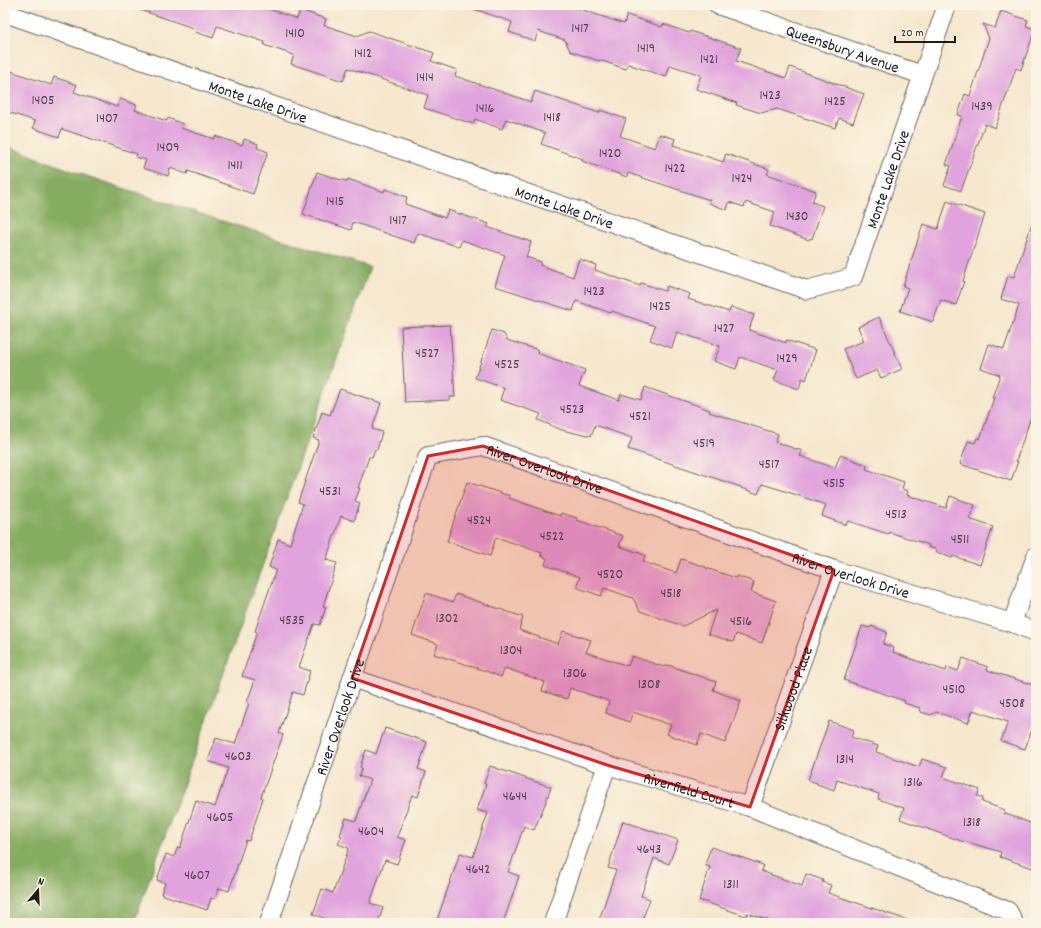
<svg xmlns="http://www.w3.org/2000/svg" width="1041" height="928" font-family="Dekko,sans-serif">
<rect width="100%" height="100%" fill="#fcf5e5"/>
<filter id="ink" filterUnits="userSpaceOnUse"><feTurbulence type="fractalNoise" baseFrequency=".025" numOctaves="2"/><feDisplacementMap in="SourceGraphic" scale="8" xChannelSelector="R" yChannelSelector="G"/><feConvolveMatrix kernelMatrix="1 2 1 2 8 2 1 2 1" color-interpolation-filters="sRGB"/></filter>
<filter id="wash" filterUnits="userSpaceOnUse"><feTurbulence type="fractalNoise" baseFrequency=".012" numOctaves="4" result="noise"/><feDisplacementMap in="SourceGraphic" scale="16" xChannelSelector="R" yChannelSelector="G"/><feGaussianBlur stdDeviation="0.9" result="paint"/><feColorMatrix in="noise" values="0 0 0 0 0 0 0 0 0 0 0 0 0 0 0 0 0 1.4 0 .05"/><feComposite in="paint" operator="in"/></filter>
<g filter="url(#wash)">
<rect width="100%" height="100%" fill="#f6e7cd"/>
<!-- forest -->
<polygon fill="#86ac62" stroke="#51643f" points="5,145 72,171 219,220 370,267 134,922 125,919 123,923 5,923"/>
<g id="blocks">
<!-- building -->
<g fill="#e0a3dd">
<polygon points="136,5 258,5 297,19 300,10 326,19 324,25 357,36 369,31 434,53 431,61 457,70 455,76 531,102 535,91 599,113 600,110 626,119 620,136 655,148 660,134 675,139 673,145 723,162 726,154 769,169 767,174 816,191 812,202 823,206 812,239 810,238 809,240 770,226 775,212 746,202 744,207 729,202 727,210 709,203 710,200 628,173 627,177 582,161 583,159 541,144 545,133 506,119 502,129 475,119 473,124 424,108 428,95 348,68 343,81 316,72 291,64 294,55 264,45 265,42 217,26 213,38 195,32 196,29 135,8"/>
<polygon points="472,5 578,5 577,8 624,24 627,15 662,27 663,24 689,33 690,31 741,48 736,61 786,78 790,67 864,94 853,123 839,118 835,128 777,109 761,113 736,105 737,103 696,89 701,75 670,65 666,77 628,64 626,69 599,60 599,61 570,51 565,40 538,31 535,41 509,32 512,22 471,8"/>
<polygon points="1001,11 1028,20 1026,26 1035,29 1021,70 1016,68 995,128 985,124 961,191 944,185 951,166 946,165 962,116 958,115 965,94 970,96 989,38 983,24 995,28"/>
<polygon points="5,69 51,85 54,77 77,85 74,92 117,107 120,99 137,105 135,110 167,121 168,118 183,124 181,128 214,139 215,136 242,145 244,139 258,144 257,148 268,152 253,194 188,171 187,174 170,168 168,176 143,168 146,160 136,157 137,154 62,129 59,137 33,128 35,121 5,111"/>
<polygon points="317,172 341,180 347,181 348,179 384,192 385,189 407,197 405,204 445,218 448,210 489,224 487,227 531,242 526,257 541,262 540,265 573,277 579,259 596,265 595,270 640,286 641,283 665,291 667,286 690,294 688,299 729,312 731,307 754,315 749,330 786,343 786,340 816,350 806,380 802,378 799,389 774,380 778,370 740,357 736,369 714,361 720,346 677,332 672,348 650,340 655,326 612,311 611,313 576,301 573,311 495,286 505,255 462,240 459,247 418,233 414,243 353,222 351,230 303,214"/>
<polygon points="947,201 985,214 963,281 964,281 956,305 941,300 933,322 900,311 908,288 903,286 923,224 938,229"/>
<polygon points="1033,220 1036,220 1036,402 1016,461 1018,461 1011,481 960,464 968,441 975,443 977,438 980,439 994,398 992,398 1000,375 981,368 989,344 1004,349 1019,305 1001,299 1008,276 1014,277"/>
<polygon points="879,317 902,369 881,378 877,370 856,379 843,349 864,341 858,327"/>
<polygon points="450,325 455,397 450,397 450,400 405,402 401,327"/>
<polygon points="492,330 504,334 507,340 538,350 537,353 585,370 579,386 619,400 621,394 641,400 645,387 710,410 709,412 778,434 775,442 802,451 800,456 835,468 840,455 867,465 866,469 904,482 902,489 908,491 907,495 946,508 950,496 975,505 969,519 993,527 980,565 953,556 952,558 936,552 937,550 928,547 929,545 889,532 888,534 848,521 846,525 822,516 826,505 788,492 762,484 758,494 741,488 741,487 628,449 632,438 595,425 591,436 580,433 579,434 562,430 538,420 541,414 500,400 504,388 475,378"/>
<polygon points="340,389 381,403 372,429 382,432 377,450 375,449 372,457 369,457 358,488 360,488 355,501 360,503 354,521 341,516 326,560 337,563 323,606 326,607 320,625 314,624 299,667 310,671 303,695 293,692 279,733 283,735 261,797 263,798 249,841 246,840 229,891 219,888 215,899 211,898 207,910 161,894 165,883 157,880 166,854 174,857 178,847 180,848 196,801 215,807 228,768 208,761 216,738 235,744 249,703 247,702 255,680 242,676 257,632 255,631 276,570 269,567 278,539 290,544 303,504 298,502 319,440 313,438 322,412 330,415"/>
<polygon points="467,482 510,496 509,498 560,516 561,513 577,518 577,520 623,536 619,546 645,555 643,562 676,573 681,559 706,567 706,568 736,578 737,576 754,582 751,592 776,601 762,643 736,634 733,642 708,634 716,610 683,626 640,611 633,598 604,588 601,596 576,587 580,577 545,565 547,558 541,556 542,553 496,537 490,556 447,541"/>
<polygon points="426,593 453,602 456,594 523,617 519,630 558,644 563,631 591,640 586,652 628,666 632,656 664,667 668,665 716,682 713,690 741,701 725,743 701,734 697,745 667,734 671,725 633,712 629,722 606,713 609,701 570,688 567,699 542,691 545,682 505,668 501,677 486,671 434,654 438,644 412,635"/>
<polygon points="862,626 870,628 871,626 887,632 883,644 894,648 893,652 908,658 946,671 947,667 958,671 963,658 988,667 987,670 1036,686 1036,718 1025,749 1001,741 1008,722 973,710 968,723 936,712 931,715 921,712 920,708 904,703 905,701 844,680"/>
<polygon points="829,721 854,730 851,737 878,746 876,752 919,767 922,759 947,767 943,777 980,790 977,796 983,798 982,802 1005,810 1003,813 1036,825 1036,869 1000,857 1001,852 964,841 964,842 900,819 904,808 878,799 879,794 837,780 834,790 817,784 817,783 808,780"/>
<polygon points="385,728 427,742 418,769 426,772 418,797 412,795 397,837 406,840 397,864 385,860 370,903 383,908 378,923 338,923 313,914 322,889 333,893 349,848 338,844 342,836 340,835 346,818 356,821 370,780 359,776 362,768 360,767 366,750 376,754"/>
<polygon points="490,766 551,787 545,804 534,830 524,826 508,872 519,876 503,923 436,923 460,853 473,857 488,813 477,810 486,784 484,784"/>
<polygon points="623,821 678,840 669,864 654,858 641,896 650,899 641,923 598,923 616,870 608,868"/>
<polygon points="711,847 763,865 761,871 802,886 806,874 823,880 822,882 831,885 828,893 907,920 907,923 776,923 747,913 746,916 699,900 710,867 705,865"/>
</g>
</g>
</g>
<g filter="url(#ink)">
<use href="#blocks" fill-opacity="0" stroke="#68635a" stroke-width="1"/>
<g fill="none" stroke-linecap="round" stroke-linejoin="round">
<defs>
<g id="minor">
<path id="s1" d="M718,5L922,75"/>
<path id="s2" d="M5,13L807,290L853,277L947,5"/>
<polyline points="1012,623 1036,556"/>
<path id="s3" d="M352,678L607,765L750,807L1008,911L1014,923"/>
<path id="s4" d="M750,807L834,570"/>
<path id="s5" d="M269,923L428,456L483,446L834,570L1012,623L1036,632"/>
<polyline points="553,923 607,765"/>
</g>
</defs>
<!-- minor casing -->
<use href="#minor" stroke="#68635a" stroke-width="20"/>
<!-- minor -->
<use href="#minor" stroke="#fff" stroke-width="18"/>
</g>
</g>
<!-- marked area -->
<path fill="#d62828" fill-opacity="0.2" stroke="#d62828" stroke-width="3" stroke-linejoin="round" d="M483,446L834,570L750,807L607,765L352,678L428,456Z"/>
<g text-anchor="middle" stroke-width="4" stroke-linejoin="round" paint-order="stroke">
<!-- number labels -->
<g font-size="14" fill="#4d3e4c">
<text x="580" y="32">1417</text>
<text x="295" y="37">1410</text>
<text x="646" y="52">1419</text>
<text x="363" y="57">1412</text>
<text x="709" y="63">1421</text>
<text x="425" y="81">1414</text>
<text x="770" y="99">1423</text>
<text x="43" y="104">1405</text>
<text x="835" y="105">1425</text>
<text x="982" y="110">1439</text>
<text x="485" y="112">1416</text>
<text x="552" y="121">1418</text>
<text x="107" y="122">1407</text>
<text x="168" y="151">1409</text>
<text x="610" y="157">1420</text>
<text x="235" y="169">1411</text>
<text x="675" y="172">1422</text>
<text x="742" y="182">1424</text>
<text x="335" y="205">1415</text>
<text x="797" y="220">1430</text>
<text x="398" y="224">1417</text>
<text x="594" y="295">1423</text>
<text x="660" y="310">1425</text>
<text x="724" y="332">1427</text>
<text x="427" y="357">4527</text>
<text x="787" y="362">1429</text>
<text x="507" y="368">4525</text>
<text x="572" y="413">4523</text>
<text x="640" y="420">4521</text>
<text x="704" y="447">4519</text>
<text x="769" y="468">4517</text>
<text x="834" y="487">4515</text>
<text x="330" y="495">4531</text>
<text x="896" y="518">4513</text>
<text x="479" y="524">4524</text>
<text x="552" y="540">4522</text>
<text x="960" y="543">4511</text>
<text x="610" y="578">4520</text>
<text x="671" y="597">4518</text>
<text x="447" y="622">1302</text>
<text x="292" y="624">4535</text>
<text x="741" y="625">4516</text>
<text x="511" y="654">1304</text>
<text x="575" y="677">1306</text>
<text x="649" y="688">1308</text>
<text x="954" y="693">4510</text>
<text x="1012" y="707">4508</text>
<text x="238" y="760">4603</text>
<text x="845" y="763">1314</text>
<text x="913" y="786">1316</text>
<text x="515" y="800">4644</text>
<text x="220" y="821">4605</text>
<text x="972" y="826">1318</text>
<text x="371" y="835">4604</text>
<text x="649" y="853">4643</text>
<text x="478" y="873">4642</text>
<text x="197" y="879">4607</text>
<text x="731" y="888">1311</text>
</g>
<!-- street labels -->
<g font-size="16" fill="#1c1c1c" stroke="#fcf5e5">
<text dy="6" stroke="none"><textPath href="#s1" startOffset="132">Queensbury Avenue</textPath></text>
<text dy="6" stroke="none"><textPath href="#s2" startOffset="268">Monte Lake Drive</textPath></text>
<text dy="6" stroke="none"><textPath href="#s2" startOffset="1000">Monte Lake Drive</textPath></text>
<text dy="6" stroke="none"><textPath href="#s2" startOffset="592">Monte Lake Drive</textPath></text>
<text dy="6" stroke="none"><textPath href="#s5" startOffset="615">River Overlook Drive</textPath></text>
<text dy="6" stroke="none"><textPath href="#s5" startOffset="939">River Overlook Drive</textPath></text>
<text dy="6" stroke="none"><textPath href="#s4" startOffset="126">Silkwood Place</textPath></text>
<text dy="6" stroke="none"><textPath href="#s5" startOffset="218">River Overlook Drive</textPath></text>
<text dy="6" stroke="none"><textPath href="#s3" startOffset="355">Riverfield Court</textPath></text>
</g>
</g>
<!-- margin -->
<rect width="1041" height="928" fill="none" stroke="#fcf5e5" stroke-width="20"/>
<!-- north arrow -->
<g transform="translate(38 890) rotate(19)" stroke="#fcf5e5" stroke-width="3" paint-order="stroke">
<path d="M0-3L7 15L0 10L-7 15Z" fill="#1c1c1c"/>
<text y="-6" font-size="11" font-weight="bold" text-anchor="middle" fill="#1c1c1c">N</text>
</g>
<!-- scale -->
<path d="M895 36v6h60v-6" fill="none" stroke="#1c1c1c" stroke-width="2"/>
<text x="901" y="36" font-size="12" fill="#1c1c1c" stroke="#fcf5e5" stroke-width="3" paint-order="stroke">20 m</text>
</svg>
